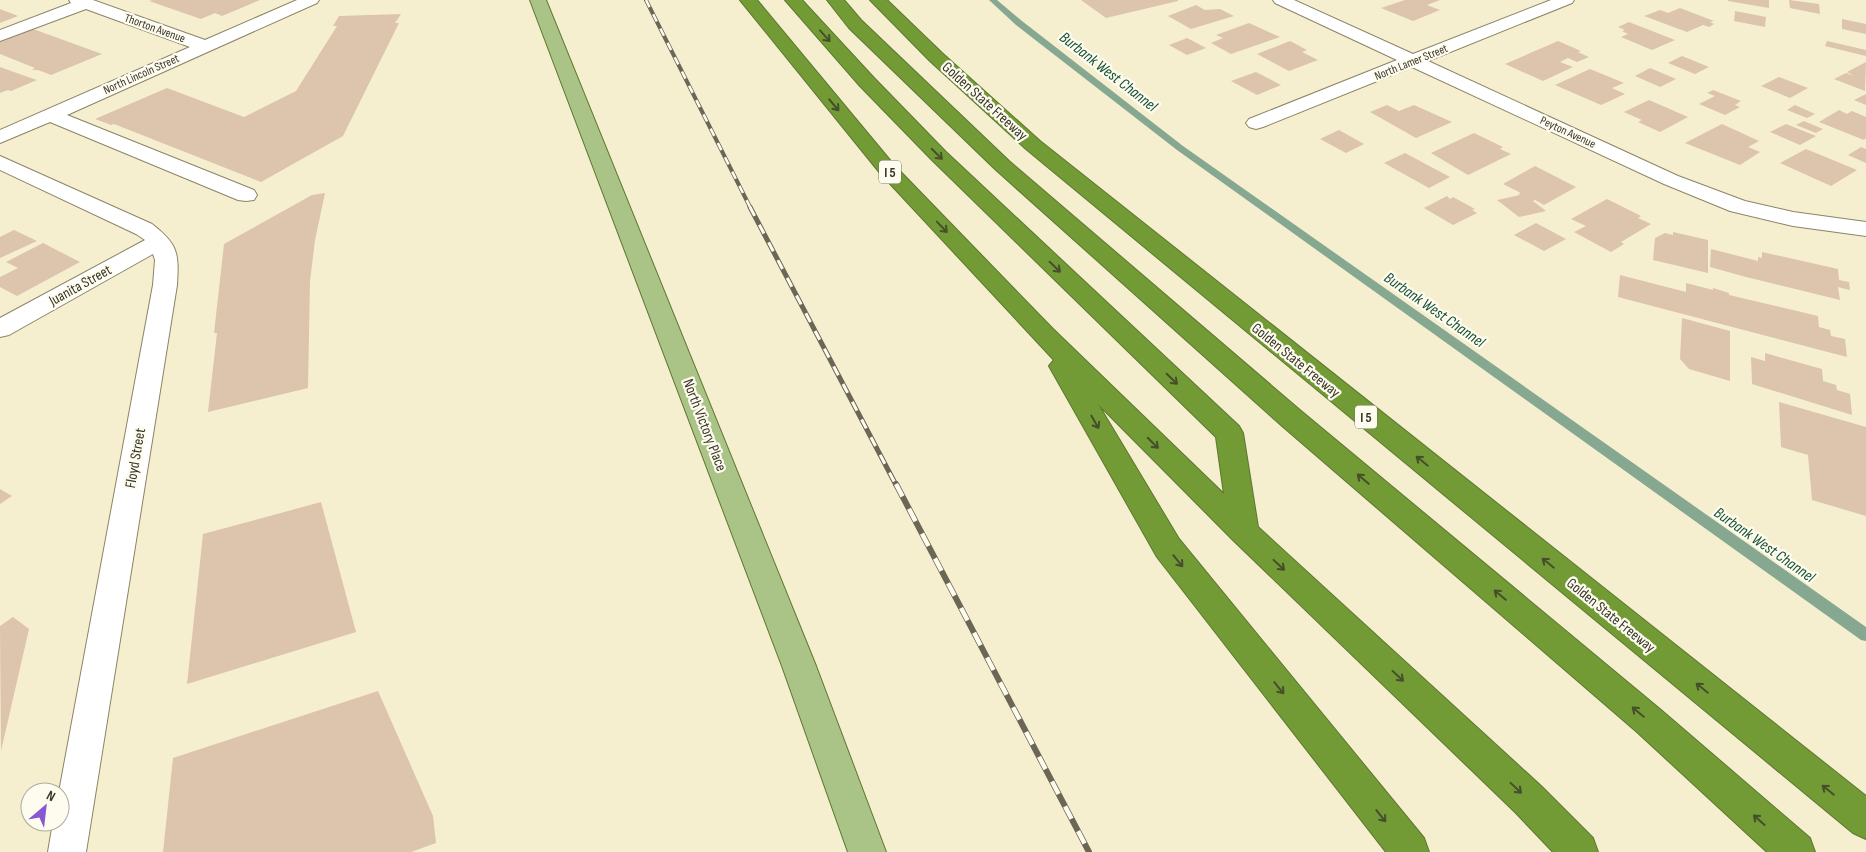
<svg xmlns="http://www.w3.org/2000/svg" width="1866" height="852" font-family="'Sofia Sans Condensed',sans-serif">
<rect width="100%" height="100%" fill="#f6efcf"/>
<g fill="none" stroke-linecap="round" stroke-linejoin="round">
<!-- stream -->
<polygon fill="#86a891" fill-rule="evenodd" points="989,0 997,0 1022,21 1183,146 1866,627 1866,641 1861,640 1177,150 1016,25"/>
</g>
<!-- building -->
<g fill="#dcc4ad">
<polygon points="153,0 260,0 222,16 215,13 201,19 149,1"/>
<polygon points="1081,0 1178,0 1178,1 1106,18"/>
<polygon points="1405,0 1440,0 1427,5 1440,10 1413,21 1381,8"/>
<polygon points="1728,0 1769,0 1769,8 1728,1"/>
<polygon points="1789,0 1819,4 1820,14 1790,8"/>
<polygon points="1196,5 1205,10 1220,9 1234,16 1191,29 1168,16"/>
<polygon points="1680,8 1714,21 1710,22 1714,24 1709,27 1703,25 1687,32 1644,16 1660,10 1668,13"/>
<polygon points="0,9 18,16 0,23"/>
<polygon points="1735,11 1766,17 1765,27 1734,21"/>
<polygon points="401,14 395,23 399,23 343,136 261,182 114,124 111,125 95,119 167,88 244,117 296,91 337,26 333,26 339,16"/>
<polygon points="1842,19 1866,24 1866,34 1842,29"/>
<polygon points="1629,22 1675,40 1652,50 1621,37 1628,34 1622,31 1625,30 1618,27"/>
<polygon points="1249,23 1280,37 1231,54 1211,43 1223,38 1216,35"/>
<polygon points="33,29 102,54 51,75 38,70 32,70 35,68 0,54 0,42"/>
<polygon points="1187,38 1206,48 1187,55 1169,45"/>
<polygon points="1290,41 1307,50 1302,52 1318,60 1289,71 1257,54"/>
<polygon points="1558,41 1581,51 1578,52 1589,57 1577,62 1568,58 1560,62 1573,67 1543,81 1505,64"/>
<polygon points="1827,41 1866,50 1866,56 1825,46"/>
<polygon points="1682,56 1709,67 1695,74 1668,63"/>
<polygon points="1866,62 1865,91 1834,79 1846,73 1854,76 1847,72"/>
<polygon points="0,67 28,77 37,80 11,91 8,90 0,93"/>
<polygon points="1650,68 1676,79 1660,87 1635,76"/>
<polygon points="1590,69 1624,83 1612,88 1625,94 1601,105 1555,85"/>
<polygon points="1256,72 1281,85 1257,95 1231,81"/>
<polygon points="1779,77 1808,88 1790,98 1761,86"/>
<polygon points="1713,90 1741,101 1735,105 1740,107 1725,115 1699,104 1715,96 1707,93"/>
<polygon points="1866,94 1866,105 1854,100"/>
<polygon points="1649,100 1688,117 1660,132 1638,122 1642,120 1624,112"/>
<polygon points="1387,105 1399,111 1414,105 1452,122 1416,138 1370,112"/>
<polygon points="1795,105 1815,114 1807,118 1787,110"/>
<polygon points="1839,110 1847,114 1852,111 1866,117 1866,138 1864,140 1819,122"/>
<polygon points="1804,121 1823,129 1816,133 1796,125"/>
<polygon points="1722,124 1759,141 1748,147 1760,152 1740,165 1685,143"/>
<polygon points="1786,124 1816,136 1800,145 1770,132"/>
<polygon points="1339,130 1364,144 1346,153 1320,139"/>
<polygon points="1474,133 1503,147 1500,149 1511,154 1468,175 1431,153"/>
<polygon points="1861,147 1866,149 1866,163 1848,155"/>
<polygon points="1806,149 1857,170 1831,186 1780,163"/>
<polygon points="1405,153 1450,177 1429,188 1384,163"/>
<polygon points="1535,166 1576,187 1544,205 1535,200 1533,201 1546,211 1519,217 1497,200 1520,195 1518,194 1521,193 1503,184"/>
<polygon points="325,193 315,240 310,281 308,388 208,412 217,333 214,333 224,244 312,195"/>
<polygon points="1447,196 1450,199 1453,197 1475,209 1472,210 1477,213 1453,225 1424,208"/>
<polygon points="1607,199 1641,216 1638,218 1651,224 1621,242 1624,244 1611,252 1574,232 1586,226 1571,219"/>
<polygon points="1536,223 1566,239 1544,251 1514,235"/>
<polygon points="14,230 37,241 0,258 0,237"/>
<polygon points="1673,232 1708,240 1708,273 1653,260 1655,238 1665,233 1673,235"/>
<polygon points="43,243 80,262 17,296 0,287 0,277 18,268 6,262"/>
<polygon points="1711,249 1758,261 1758,257 1762,258 1762,252 1838,269 1839,280 1849,282 1850,290 1838,287 1840,300 1746,277 1710,267"/>
<polygon points="1620,275 1686,292 1686,283 1713,290 1713,288 1729,293 1729,295 1818,316 1819,327 1830,330 1831,336 1845,339 1847,357 1618,297"/>
<polygon points="1682,318 1730,331 1730,381 1689,369 1680,359"/>
<polygon points="1765,353 1822,369 1823,381 1836,385 1837,390 1850,394 1852,415 1752,384 1751,357 1765,361"/>
<polygon points="1779,402 1866,427 1866,516 1812,500 1808,455 1781,447"/>
<polygon points="0,489 12,496 0,504"/>
<polygon points="321,502 356,632 187,684 203,534"/>
<polygon points="13,617 29,629 1,751 0,626"/>
<polygon points="378,691 433,816 436,843 411,852 163,852 173,758"/>
</g>
<g fill="none" stroke-linecap="round" stroke-linejoin="round">
<defs>
<g id="minor">
<polygon points="69,0 93,0 205,40 297,0 319,0 317,3 67,115 254,190 257,195 254,200 246,201 238,200 50,122 0,143 0,130 190,47 86,9 0,41 0,30 71,3"/>
<polygon points="1273,0 1294,0 1413,54 1551,0 1574,0 1572,3 1428,61 1678,176 1745,201 1793,212 1866,222 1866,236 1793,226 1730,211 1664,184 1412,67 1263,127 1256,129 1249,127 1246,123 1249,119 1397,60 1275,3"/>
<path d="M0,156L152,224C178,244 179,253 177,285L86,852H48L53,822H60L59,792L153,285L155,260L153,254L9,335L0,337V318L145,240L136,234L0,170Z"/>
</g>
<polygon id="major" points="530,0 546,0 816,666 886,852 848,852 782,666"/>
<g id="highway">
<polygon points="740,0 757,0 894,165 1053,329 1224,494 1216,437 932,160 860,86 785,0 802,0 874,78 946,152 1239,426 1243,433 1258,527 1541,786 1593,838 1598,852 1553,852 1515,812 1233,540 1098,404 1179,539 1424,838 1429,852 1386,852 1157,557 1049,366 1054,360 880,173"/>
<polygon points="827,0 844,0 861,20 1009,161 1301,411 1661,710 1810,838 1815,852 1767,852 1637,732 1281,425 995,169 849,28"/>
<polygon points="870,0 887,0 942,53 1040,141 1866,796 1866,839 1853,833 1026,149 930,61"/>
</g>
</defs>
<!-- minor casing -->
<use href="#minor" stroke="#8a8467" stroke-width="2"/>
<!-- major casing -->
<use href="#major" stroke="#5e7731" stroke-width="2"/>
<!-- highway casing -->
<use href="#highway" stroke="#5e7731" stroke-width="2"/>
<!-- minor -->
<use href="#minor" fill="#fff" fill-rule="evenodd"/>
<!-- major -->
<use href="#major" fill="#aac386" fill-rule="evenodd"/>
<!-- highway -->
<use href="#highway" fill="#729b36" fill-rule="evenodd"/>
<defs>
<polyline id="rail-far2" points="646,0 751,209"/>
<polyline id="rail-far1" points="750,207 896,485"/>
<polyline id="rail" points="896,484 1089,852"/>
</defs>
<!-- rail-far2 casing -->
<use href="#rail-far2" stroke="#6b6655" stroke-width="4"/>
<!-- rail-far1 casing -->
<use href="#rail-far1" stroke="#6b6655" stroke-width="5"/>
<!-- rail casing -->
<use href="#rail" stroke="#6b6655" stroke-width="6"/>
<!-- rail-far2 -->
<use href="#rail-far2" stroke="#fefcef" stroke-width="2.5" stroke-dasharray="8" stroke-linecap="butt"/>
<!-- rail-far1 -->
<use href="#rail-far1" stroke="#fefcef" stroke-width="3" stroke-dasharray="10" stroke-linecap="butt"/>
<!-- rail -->
<use href="#rail" stroke="#fefcef" stroke-width="4.5" stroke-dasharray="14" stroke-linecap="butt"/>
</g>
<!-- one-way arrows -->
<defs><path id="oneway-shaft" d="M-6 0H5M1.5-3L5.5 0L1.5 3" fill="none" stroke-width="1.6" stroke-linecap="round" stroke-linejoin="round" transform="scale(1.25)"/></defs>
<g stroke="#464e2c">
<use href="#oneway-shaft" transform="translate(825 36) rotate(48)"/>
<use href="#oneway-shaft" transform="translate(834 105) rotate(50)"/>
<use href="#oneway-shaft" transform="translate(937 154) rotate(45)"/>
<use href="#oneway-shaft" transform="translate(942 227) rotate(46)"/>
<use href="#oneway-shaft" transform="translate(1055 267) rotate(44)"/>
<use href="#oneway-shaft" transform="translate(1172 379) rotate(44)"/>
<use href="#oneway-shaft" transform="translate(1095 422) rotate(60)"/>
<use href="#oneway-shaft" transform="translate(1153 443) rotate(45)"/>
<use href="#oneway-shaft" transform="translate(1422 461) rotate(-141)"/>
<use href="#oneway-shaft" transform="translate(1363 479) rotate(-140)"/>
<use href="#oneway-shaft" transform="translate(1178 561) rotate(51)"/>
<use href="#oneway-shaft" transform="translate(1548 563) rotate(-141)"/>
<use href="#oneway-shaft" transform="translate(1279 565) rotate(43)"/>
<use href="#oneway-shaft" transform="translate(1500 595) rotate(-140)"/>
<use href="#oneway-shaft" transform="translate(1398 676) rotate(43)"/>
<use href="#oneway-shaft" transform="translate(1279 688) rotate(51)"/>
<use href="#oneway-shaft" transform="translate(1702 688) rotate(-141)"/>
<use href="#oneway-shaft" transform="translate(1638 712) rotate(-140)"/>
<use href="#oneway-shaft" transform="translate(1516 788) rotate(43)"/>
<use href="#oneway-shaft" transform="translate(1828 790) rotate(-141)"/>
<use href="#oneway-shaft" transform="translate(1381 816) rotate(51)"/>
<use href="#oneway-shaft" transform="translate(1759 820) rotate(-138)"/>
</g>
<g text-anchor="middle" stroke-width="4.5" stroke-linejoin="round" paint-order="stroke">
<!-- far-street labels -->
<g font-size="12" fill="#383529" stroke="#fefcef">
<text transform="translate(155 28) rotate(20)" y="4">Thorton Avenue</text>
<text transform="translate(1411 62) rotate(-22)" y="4">North Lamer Street</text>
<text transform="translate(141 74) rotate(-24)" y="4">North Lincoln Street</text>
<text transform="translate(1568 132) rotate(25)" y="4">Peyton Avenue</text>
</g>
<!-- shield labels -->
<g fill="#fefcef" stroke="#737164" stroke-width="1">
<rect x="879" y="160.5" width="22" height="23" rx="4"/>
<rect x="1355" y="405.5" width="22" height="23" rx="4"/>
</g>
<g font-size="14" font-weight="bold" fill="#383529">
<text x="890" y="177">I 5</text>
<text x="1366" y="422">I 5</text>
</g>
<!-- street labels -->
<g font-size="15" fill="#383529" stroke="#fefcef">
<text transform="translate(985 101) rotate(42)" y="5">Golden State Freeway</text>
<text transform="translate(80 285) rotate(-29)" y="5">Juanita Street</text>
<text transform="translate(1296 360) rotate(39)" y="5">Golden State Freeway</text>
<text transform="translate(705 425) rotate(69)" y="5">North Victory Place</text>
<text transform="translate(135 458) rotate(-80)" y="5">Floyd Street</text>
<text transform="translate(1611 615) rotate(39)" y="5">Golden State Freeway</text>
</g>
<!-- water labels -->
<g font-size="16" font-style="italic" fill="#165036" stroke="#fefcef">
<text transform="translate(1109 71) rotate(38)" y="6">Burbank West Channel</text>
<text transform="translate(1435 309) rotate(35)" y="6">Burbank West Channel</text>
<text transform="translate(1765 544) rotate(35)" y="6">Burbank West Channel</text>
</g>
</g>
<!-- north arrow -->
<g transform="translate(45 807) rotate(28)"><circle r="24" fill="#fefcef" stroke="#afaca0"/>
<path d="M0-4L9 19L0 12L-9 19Z" fill="#8758d1"/>
<text y="-8" font-size="14" font-weight="bold" text-anchor="middle" fill="#383529">N</text>
</g>
</svg>
